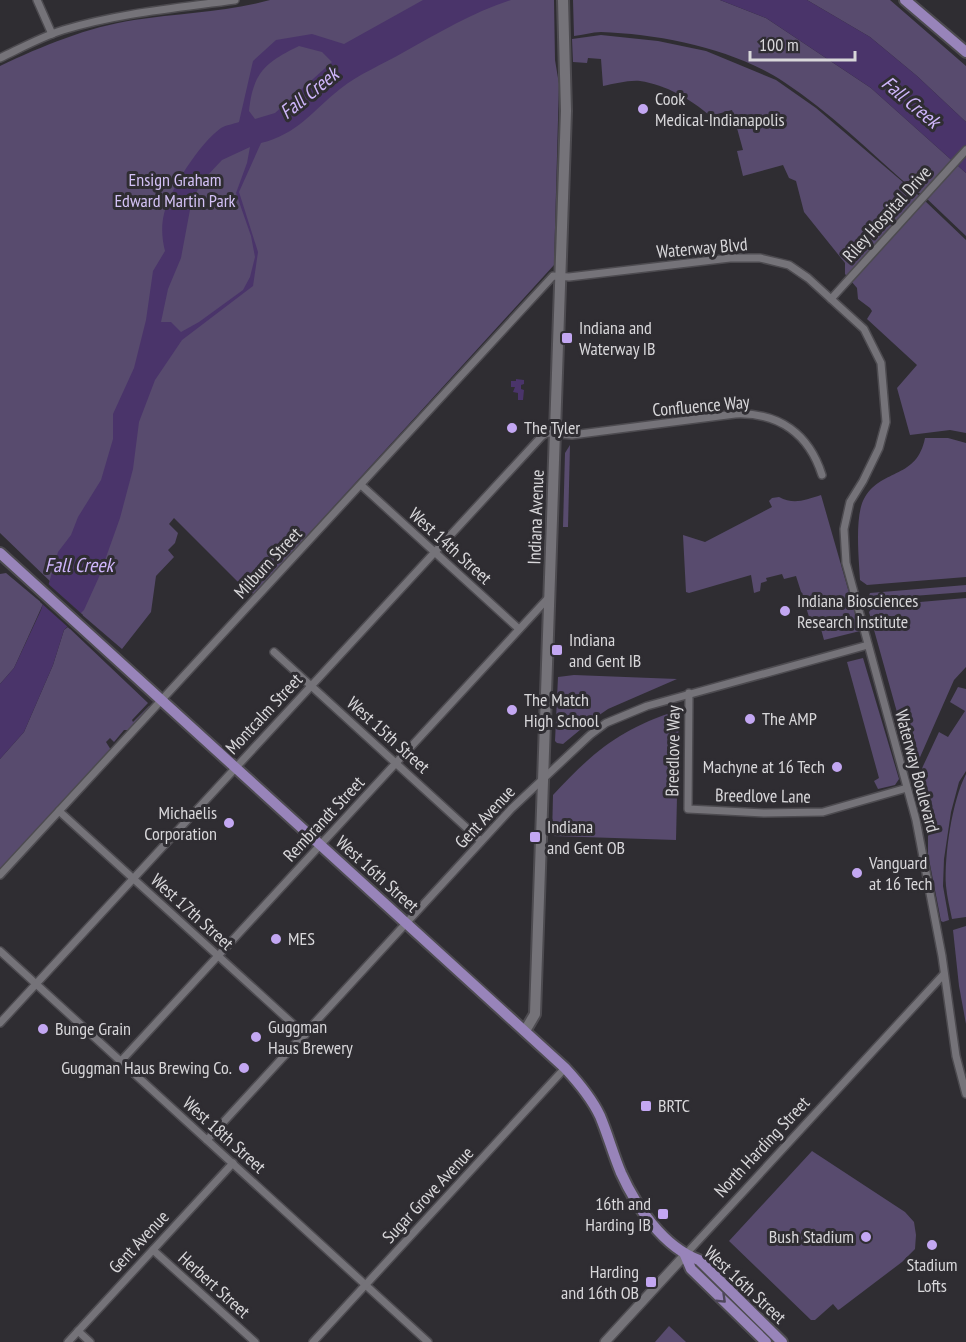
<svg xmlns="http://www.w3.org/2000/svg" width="966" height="1342" font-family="'PT Sans Narrow',sans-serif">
<rect width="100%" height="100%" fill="#2f2d32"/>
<!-- green -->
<g fill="#584b6e">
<path d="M270,0H554L555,60L559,84L554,265L254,594L247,591L174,518L169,524L178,533L175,543L168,550L174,557L156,576L151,612L122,649L80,613L81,611L0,533V66C42,46 88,27 134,20C179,13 226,12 270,0Z"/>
<path d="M573,0H720L766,18L871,88L966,173V236L924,196L911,188C870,152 830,112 784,82C734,49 661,34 601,32C592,32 583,35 574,36Z"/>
<polygon points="807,0 890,0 966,66 966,122 917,76 870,37"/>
<path d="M601,35L658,41L706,51L776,80L816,108L924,200L966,240V433L950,430L910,435L897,388L917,365L867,319L872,311L870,308L858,299L857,288L845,274V263L804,212L796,181L789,178L783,165L743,176L737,151L743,150L732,110L710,116C691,99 666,85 640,81C628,80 614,84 603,86L601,59L588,58L587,63L573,62L572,39Z"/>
<path d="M925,438H948L966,443V577L867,585L860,580C859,560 854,514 865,497C883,468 917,479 925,438Z"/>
<polygon points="570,445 568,527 563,527 565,453"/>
<path d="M821,495L860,631L824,640L818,618L810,620L796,576L784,579L782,574L766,578L767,581L761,583L760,591L754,593L751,575L689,593L686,592L683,535L705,542L772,507L769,501L772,498L779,497C794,505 805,500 821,495Z"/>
<polygon points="6,573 43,604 14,668 0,684 0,574"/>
<polygon points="966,585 966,592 873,599 868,598 870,593"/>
<polygon points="966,598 966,667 954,680 950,689 917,764 912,766 869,612 874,606"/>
<polygon points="68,627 148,703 132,720 133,722 149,706 150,707 131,730 124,730 114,742 110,738 106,742 111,750 0,872 0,759 24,732 53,665 64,630"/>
<polygon points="863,658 899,779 895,785 878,789 874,781 879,778 847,662"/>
<polygon points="574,675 677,679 608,709 592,720 563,744 557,743 555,741 558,677"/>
<polygon points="958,687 966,689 966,771 959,782 951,812 944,859 943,886 949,920 943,922 941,921 928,854 928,831 916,789 916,781 939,732 948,737 965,711 950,702"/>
<path d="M679,710L676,840L552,836L553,795C595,750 620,729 679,710Z"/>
<path d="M966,774V917L952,919C950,909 947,897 946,886C944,856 952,801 966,774Z"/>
<polygon points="966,926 966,1024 959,986 953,930"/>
<polygon points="812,1151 905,1212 914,1222 916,1235 915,1249 902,1262 840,1309 838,1310 833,1304 815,1320 811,1320 729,1241"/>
<polygon points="669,1326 686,1342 655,1342"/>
</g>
<!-- water -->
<g fill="#4a346a" fill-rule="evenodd">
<path d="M423,0H511C473,12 439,33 404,52C383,64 359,74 340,89C312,111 298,134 261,143L239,192L258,252L253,286L182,340L155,380L139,422L133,469L120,518L99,577L84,610L64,630L53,665L24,732L0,759V684L14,668L41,610L58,552L71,535L78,517L101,480L113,439V414L134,368L146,320L153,271L165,251C162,239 161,226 164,214C170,189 200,143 221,128C226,125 234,124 239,122L253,61L276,40L312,34L344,44ZM299,46L322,52L332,62L275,113L255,119L249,111C253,72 266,62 299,46ZM250,147L247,163L236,193L251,236L255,257L250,277L243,290L199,322L181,332L171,322H161L168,289L181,258L192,199L206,177L222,160Z"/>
<polygon points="720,0 807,0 870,37 917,76 966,122 966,173 871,88 766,18"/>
<polygon points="516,379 524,380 524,384 521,385 521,389 524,390 523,400 518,400 518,393 513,392 515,387 511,387 511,381 516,381"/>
</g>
<!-- pier -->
<polygon fill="#2f2d32" points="46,582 83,615 70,629 40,602"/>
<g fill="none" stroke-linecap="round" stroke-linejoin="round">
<defs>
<g id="minor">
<polyline points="37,0 52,34"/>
<path d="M0,58C21,48 41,37 63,30C119,13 177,8 235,0"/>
<polyline points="831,299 966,150"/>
<polyline points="361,485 519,629"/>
<polyline points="274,652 481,841"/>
<polyline points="689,693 688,809 764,813 823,812 907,788"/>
<polyline points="59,811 305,1035"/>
<polyline points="0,875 553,276 569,277 730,258 760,258 789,265 808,278 864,329 881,363 886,422 879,448 863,481 850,502 844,529 846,563 916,820 942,956 956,1056 966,1094"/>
<polyline points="0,951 428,1342"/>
<path d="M0,1023L542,436L547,433L572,435L735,414C779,412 809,434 822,475"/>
<polyline points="121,1061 550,596"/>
<polyline points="207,1140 511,809 590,735 606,723 647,706 868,645"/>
<polyline points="153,1250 255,1342"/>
<polyline points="685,1255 944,974"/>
<polyline points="78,1331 90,1342"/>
<polyline points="68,1342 233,1163"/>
<polyline points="313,1342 565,1068"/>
</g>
<polyline id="tertiary" points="605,1342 685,1255"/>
<polyline id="secondary" points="525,1031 535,1014 566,111 563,0"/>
<g id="primary">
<polyline points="905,0 966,52"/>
<path d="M0,553L565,1068C578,1082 592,1099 600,1116C608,1135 613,1154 621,1173C636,1206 663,1247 699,1260L782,1342"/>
<polyline points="685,1255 691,1269 766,1342"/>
</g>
</defs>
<!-- minor casing -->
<use href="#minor" stroke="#4d4b50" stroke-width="10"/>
<!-- tertiary casing -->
<use href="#tertiary" stroke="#4d4b50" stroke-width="12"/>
<!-- secondary casing -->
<use href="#secondary" stroke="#4d4b50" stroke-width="14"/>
<!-- primary casing -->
<use href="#primary" stroke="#4d4b50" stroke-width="14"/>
<!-- minor -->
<use href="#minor" stroke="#757379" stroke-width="7"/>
<!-- tertiary -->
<use href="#tertiary" stroke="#757379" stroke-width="9"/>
<!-- secondary -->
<use href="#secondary" stroke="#757379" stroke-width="10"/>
<!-- primary -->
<use href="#primary" stroke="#9884ba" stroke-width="10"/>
</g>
<!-- one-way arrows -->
<defs><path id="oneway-chevron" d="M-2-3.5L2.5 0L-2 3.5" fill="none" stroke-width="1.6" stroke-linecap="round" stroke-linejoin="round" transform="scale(1.5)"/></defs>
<use stroke="#4e475b" href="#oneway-chevron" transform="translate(722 1299) rotate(44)"/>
<!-- markers -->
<g fill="#c3a7f2" stroke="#2f2d32" stroke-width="2">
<circle cx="643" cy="109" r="6"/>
<rect x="561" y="332" width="12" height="12" rx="3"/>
<circle cx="512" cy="428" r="6"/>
<circle cx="785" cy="611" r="6"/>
<rect x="551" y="644" width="12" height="12" rx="3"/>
<circle cx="512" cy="710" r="6"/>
<circle cx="750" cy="719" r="6"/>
<circle cx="837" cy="767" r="6"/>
<circle cx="229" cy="823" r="6"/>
<rect x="529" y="831" width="12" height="12" rx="3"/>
<circle cx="857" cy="873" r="6"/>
<circle cx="276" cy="939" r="6"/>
<circle cx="43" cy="1029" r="6"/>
<circle cx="256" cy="1037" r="6"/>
<circle cx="244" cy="1068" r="6"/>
<rect x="640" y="1100" width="12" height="12" rx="3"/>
<rect x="657" y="1208" width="12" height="12" rx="3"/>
<circle cx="866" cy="1237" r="6"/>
<circle cx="932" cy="1245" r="6"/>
<rect x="645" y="1276" width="12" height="12" rx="3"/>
</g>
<g text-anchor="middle" stroke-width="6" stroke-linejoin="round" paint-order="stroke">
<!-- poi labels -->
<g font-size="18" fill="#d8d7da" stroke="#2f2d32" text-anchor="start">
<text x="655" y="105">Cook<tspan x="655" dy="21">Medical-Indianapolis</tspan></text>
<text x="579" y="334">Indiana and<tspan x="579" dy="21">Waterway IB</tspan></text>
<text x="524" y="434">The Tyler</text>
<text x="797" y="607">Indiana Biosciences<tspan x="797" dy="21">Research Institute</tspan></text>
<text x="569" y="646">Indiana<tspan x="569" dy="21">and Gent IB</tspan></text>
<text x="524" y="706">The Match<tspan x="524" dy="21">High School</tspan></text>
<text x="762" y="725">The AMP</text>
<text x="825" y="773" text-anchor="end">Machyne at 16 Tech</text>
<text x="217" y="819" text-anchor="end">Michaelis<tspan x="217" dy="21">Corporation</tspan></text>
<text x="547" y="833">Indiana<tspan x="547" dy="21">and Gent OB</tspan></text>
<text x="869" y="869">Vanguard<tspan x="869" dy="21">at 16 Tech</tspan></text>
<text x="288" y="945">MES</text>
<text x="268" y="1033">Guggman<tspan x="268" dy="21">Haus Brewery</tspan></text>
<text x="55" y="1035">Bunge Grain</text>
<text x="232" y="1074" text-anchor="end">Guggman Haus Brewing Co.</text>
<text x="658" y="1112">BRTC</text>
<text x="651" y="1210" text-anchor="end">16th and<tspan x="651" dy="21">Harding IB</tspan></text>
<text x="854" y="1243" text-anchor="end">Bush Stadium</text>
<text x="932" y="1271" text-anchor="middle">Stadium<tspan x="932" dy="21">Lofts</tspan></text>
<text x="639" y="1278" text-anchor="end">Harding<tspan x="639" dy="21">and 16th OB</tspan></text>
</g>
<!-- park labels -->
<g font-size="18" fill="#d4c2f6" stroke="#2f2d32">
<text x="175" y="186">Ensign Graham<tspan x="175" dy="21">Edward Martin Park</tspan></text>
</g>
<!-- street labels -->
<g font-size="18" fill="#d8d7da" stroke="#2f2d32">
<text transform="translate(887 214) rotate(-48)" y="6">Riley Hospital Drive</text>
<text transform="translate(702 248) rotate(-5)" y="6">Waterway Blvd</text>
<text transform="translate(701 406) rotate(-5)" y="6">Confluence Way</text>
<text transform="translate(536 517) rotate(-88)" y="6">Indiana Avenue</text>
<text transform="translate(450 546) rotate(42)" y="6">West 14th Street</text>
<text transform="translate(268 563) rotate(-47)" y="6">Milburn Street</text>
<text transform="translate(264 714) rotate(-47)" y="6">Montcalm Street</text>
<text transform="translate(388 735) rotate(42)" y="6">West 15th Street</text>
<text transform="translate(673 751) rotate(-89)" y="6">Breedlove Way</text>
<text transform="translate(917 771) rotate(75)" y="6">Waterway Boulevard</text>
<text transform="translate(763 796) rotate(1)" y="6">Breedlove Lane</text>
<text transform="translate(485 817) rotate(-47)" y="6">Gent Avenue</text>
<text transform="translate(324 819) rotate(-47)" y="6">Rembrandt Street</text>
<text transform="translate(377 874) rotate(42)" y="6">West 16th Street</text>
<text transform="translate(192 912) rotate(42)" y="6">West 17th Street</text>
<text transform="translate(224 1135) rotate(42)" y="6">West 18th Street</text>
<text transform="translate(762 1147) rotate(-47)" y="6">North Harding Street</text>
<text transform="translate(428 1195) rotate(-47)" y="6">Sugar Grove Avenue</text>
<text transform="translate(139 1242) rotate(-47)" y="6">Gent Avenue</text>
<text transform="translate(214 1285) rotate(42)" y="6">Herbert Street</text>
<text transform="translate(745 1285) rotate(43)" y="6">West 16th Street</text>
</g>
<!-- water labels -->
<g font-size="20" font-style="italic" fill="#ceb5fa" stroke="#2f2d32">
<text transform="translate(309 93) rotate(-39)" y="7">Fall Creek</text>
<text transform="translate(911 102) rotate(40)" y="7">Fall Creek</text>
<text x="79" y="572">Fall Creek</text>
</g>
</g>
<!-- scale -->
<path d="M750 51v9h105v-9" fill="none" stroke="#d8d7da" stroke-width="3"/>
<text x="759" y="51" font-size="18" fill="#d8d7da" stroke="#2f2d32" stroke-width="4.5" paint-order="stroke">100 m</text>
</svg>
